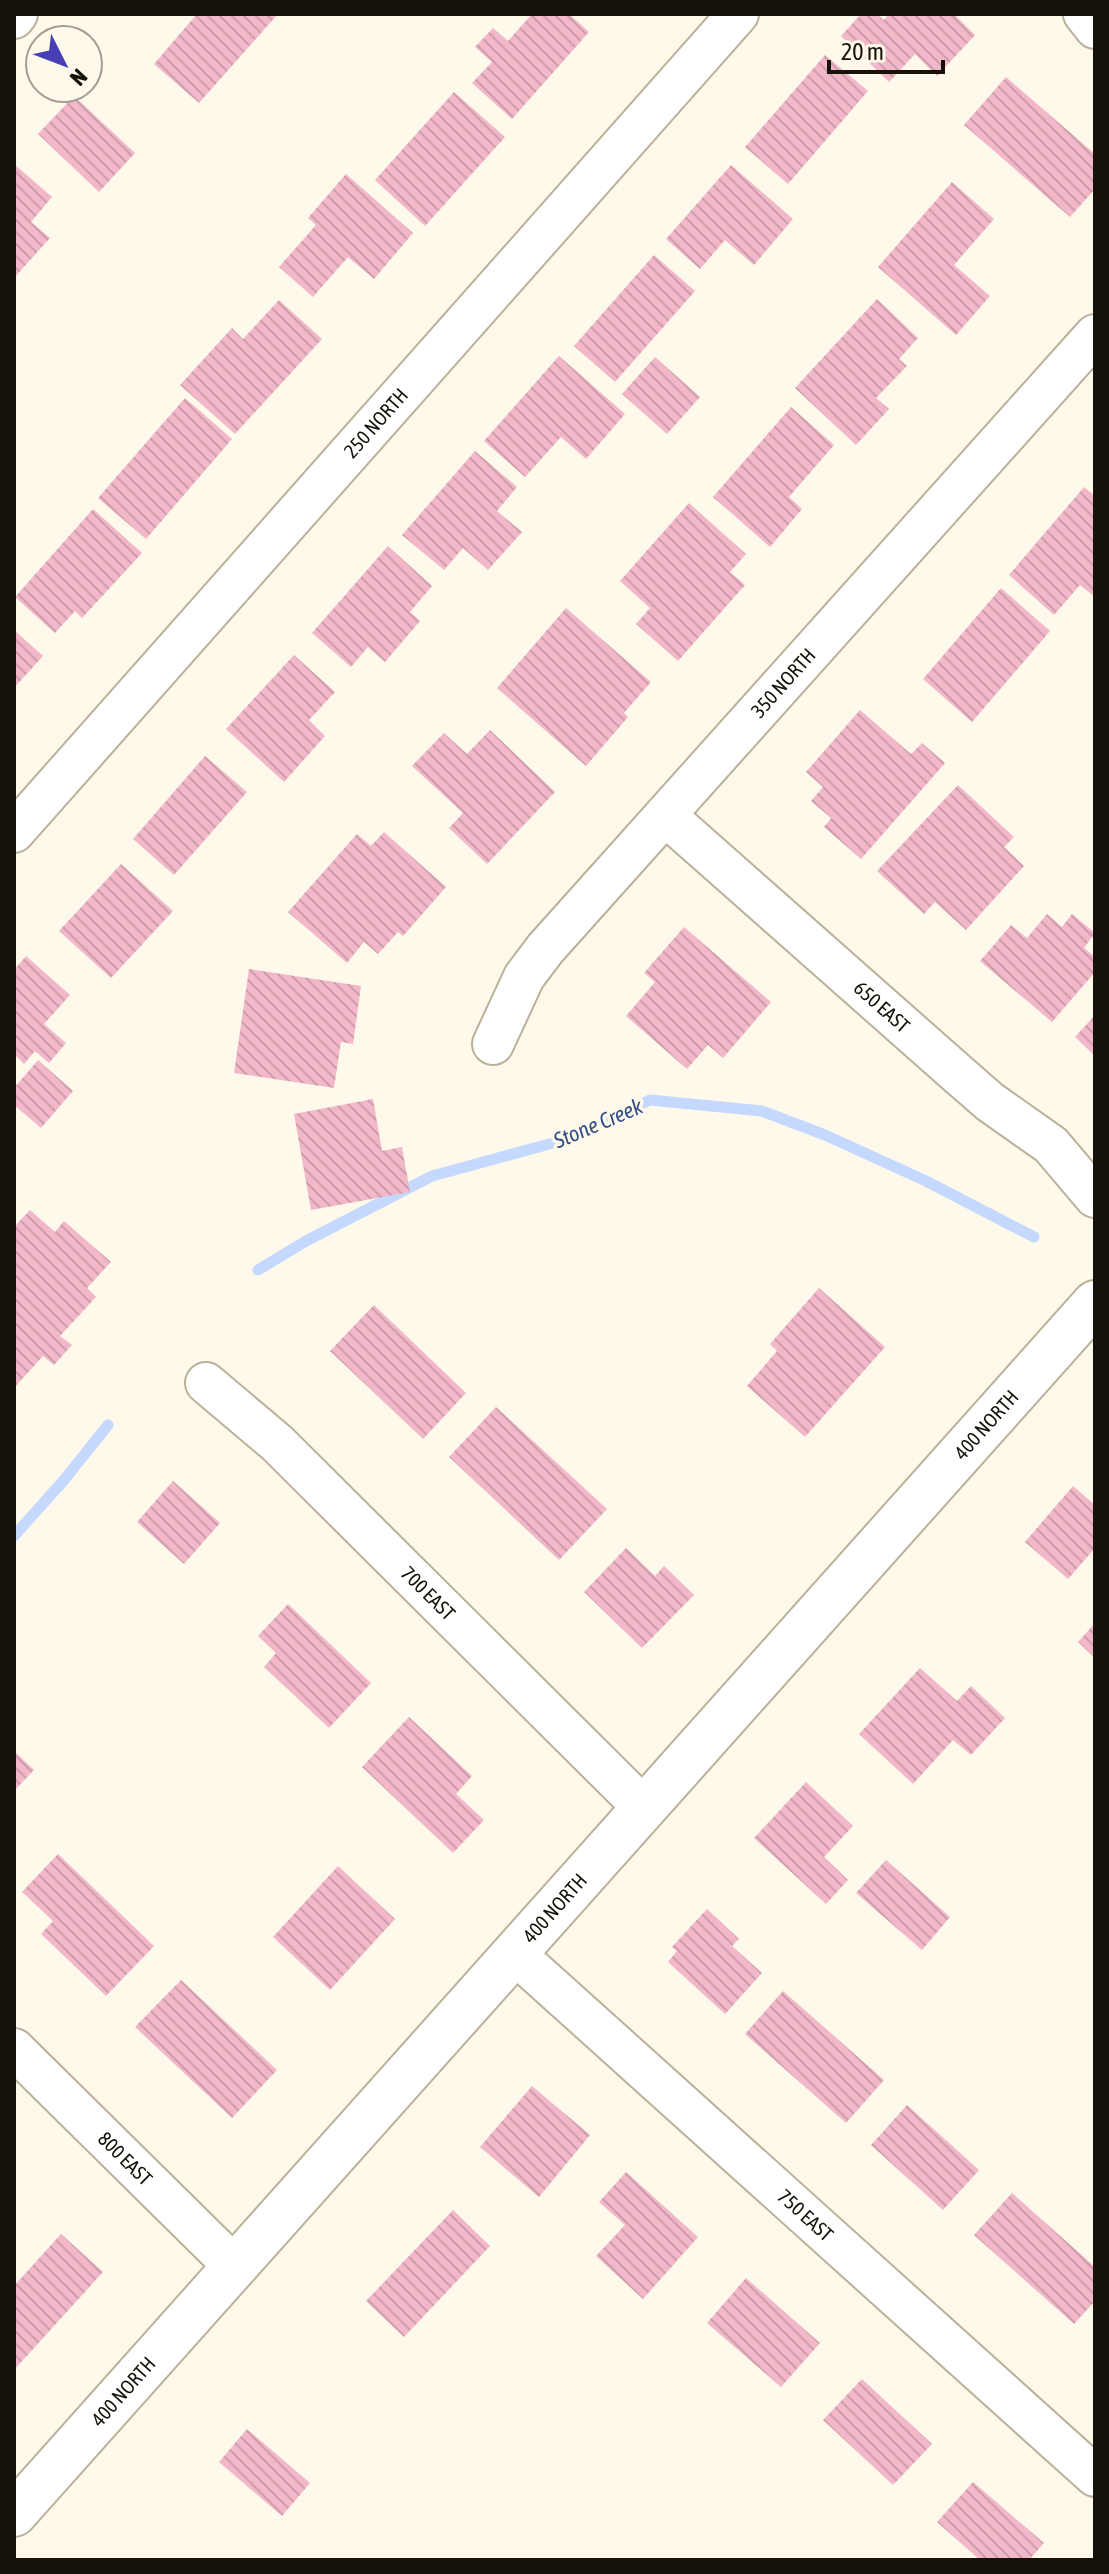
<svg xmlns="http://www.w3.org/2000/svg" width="1109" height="2574" font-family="'Asap Condensed',sans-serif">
<defs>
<pattern id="building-back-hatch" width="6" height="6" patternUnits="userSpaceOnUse" patternTransform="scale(2)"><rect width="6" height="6" fill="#f2b8c9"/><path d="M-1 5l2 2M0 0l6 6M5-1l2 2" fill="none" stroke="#cf9dab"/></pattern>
</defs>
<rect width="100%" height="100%" fill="#fef9ea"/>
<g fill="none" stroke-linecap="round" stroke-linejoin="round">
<!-- stream -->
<g stroke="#c5d8fe" stroke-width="11">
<polyline points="258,1270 306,1241 432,1176 564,1140 650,1100 762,1111 825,1135 926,1181 1034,1237"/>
<polyline points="14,1536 64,1480 108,1425"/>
</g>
</g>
<!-- building -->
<g fill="url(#building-back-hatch)">
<polygon points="197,14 278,14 199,103 154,64"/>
<polygon points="532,14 569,14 589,32 512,119 472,83 492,62 475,47 493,28 508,41"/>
<polygon points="861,14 877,14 884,20 889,14 954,14 975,35 937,76 915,54 889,82 841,36"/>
<polygon points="825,55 868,91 788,184 745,147"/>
<polygon points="1006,77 1095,154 1095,189 1070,217 964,125"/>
<polygon points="454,92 505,137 425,226 375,180"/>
<polygon points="74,96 135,153 99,192 38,134"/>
<polygon points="14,164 52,197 31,222 50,238 14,278"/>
<polygon points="731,165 793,219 754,265 725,240 700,269 666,239"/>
<polygon points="346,174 413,233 374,279 348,257 313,297 279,267 316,225 308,218"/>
<polygon points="952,182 994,219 954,265 990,296 956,335 878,267"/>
<polygon points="654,255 695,291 615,382 574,346"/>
<polygon points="877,299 918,338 899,359 907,366 876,398 889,409 856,445 795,388"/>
<polygon points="279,300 322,339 235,434 180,385 232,328 243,339"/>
<polygon points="559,356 625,414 586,459 561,437 525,477 484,441"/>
<polygon points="655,357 700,397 667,434 622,394"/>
<polygon points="185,398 232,439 146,539 98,498"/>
<polygon points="791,407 834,445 789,497 802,509 770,547 713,497"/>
<polygon points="475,451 517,487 497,511 522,532 488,570 463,548 444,570 402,535"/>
<polygon points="1084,487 1095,496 1095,597 1080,585 1054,615 1009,575"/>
<polygon points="689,503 746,554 730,572 745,585 678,661 636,624 650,608 620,581"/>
<polygon points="93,509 142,553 82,618 75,611 55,633 15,597"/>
<polygon points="388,546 432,586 410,612 420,621 385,662 368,647 351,667 312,633"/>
<polygon points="1001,588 1050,631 972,722 923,679"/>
<polygon points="566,608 651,682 624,713 628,717 586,766 497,688"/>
<polygon points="14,630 43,656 14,688"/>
<polygon points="294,655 335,692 309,720 325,736 284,782 226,729"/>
<polygon points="860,710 911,754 922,743 945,763 861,859 824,827 831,818 811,801 823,787 806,772"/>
<polygon points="490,730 555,792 487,864 449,828 463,813 412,766 444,733 467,754"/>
<polygon points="205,756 247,792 174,875 133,839"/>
<polygon points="958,785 1014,837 1004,847 1024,866 966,930 935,902 924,914 877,871"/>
<polygon points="384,832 446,887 403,936 398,932 378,954 364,942 347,963 288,912 357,834 371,846"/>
<polygon points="121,864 173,911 111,978 59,931"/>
<polygon points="1047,914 1062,927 1072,914 1095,933 1084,948 1095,957 1095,972 1052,1022 980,961 1011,925 1027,938"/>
<polygon points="684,927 771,1002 723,1058 708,1045 687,1069 626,1016 655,982 644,973"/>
<polygon points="26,956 70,995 44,1024 66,1043 49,1063 35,1051 24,1064 14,1054 14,970"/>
<polygon points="249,969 361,986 353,1044 341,1042 334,1088 234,1073"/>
<polygon points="1095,1015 1095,1056 1075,1037"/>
<polygon points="38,1060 73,1091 41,1128 14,1105 14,1088"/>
<polygon points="373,1099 382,1151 402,1147 410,1192 311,1210 294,1114"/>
<polygon points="30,1210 55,1232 64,1221 111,1262 87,1288 96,1297 60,1336 72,1345 54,1365 43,1356 14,1388 14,1227"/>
<polygon points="819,1288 885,1347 805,1437 747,1386 777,1351 770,1344"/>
<polygon points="374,1305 466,1393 423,1439 330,1351"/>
<polygon points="496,1407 607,1509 559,1560 449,1457"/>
<polygon points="173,1481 220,1523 184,1564 137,1522"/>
<polygon points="1073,1486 1095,1505 1095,1548 1068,1579 1025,1542"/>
<polygon points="626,1548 655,1576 664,1566 694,1595 642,1648 584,1592"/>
<polygon points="288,1604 371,1683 329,1728 264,1667 276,1653 258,1636"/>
<polygon points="1095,1623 1095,1658 1078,1642"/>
<polygon points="920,1668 957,1701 971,1686 1005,1718 971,1755 953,1740 913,1784 859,1734"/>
<polygon points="409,1717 472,1776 456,1794 484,1820 453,1853 362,1767"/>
<polygon points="14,1751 34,1770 14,1791"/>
<polygon points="806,1782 853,1826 824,1857 848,1880 826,1904 754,1838"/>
<polygon points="58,1854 154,1946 106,1996 41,1934 53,1921 22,1892"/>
<polygon points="886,1860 950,1917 922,1950 856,1893"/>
<polygon points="338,1866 395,1919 330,1990 273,1937"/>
<polygon points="707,1909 739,1939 732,1946 762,1973 725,2014 668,1962 677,1951 672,1947"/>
<polygon points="181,1980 277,2070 232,2118 135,2027"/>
<polygon points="783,1991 884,2080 846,2123 745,2034"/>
<polygon points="532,2086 590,2135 539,2197 480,2147"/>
<polygon points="907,2105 979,2170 943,2210 871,2145"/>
<polygon points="626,2172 698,2237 643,2299 596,2256 625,2225 599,2202"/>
<polygon points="1012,2193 1095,2267 1095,2301 1074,2324 974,2235"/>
<polygon points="453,2210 490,2246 404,2337 366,2301"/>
<polygon points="61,2234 103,2272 14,2370 14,2286"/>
<polygon points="746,2278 820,2343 781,2387 707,2323"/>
<polygon points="862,2379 932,2444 893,2485 823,2420"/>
<polygon points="247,2429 310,2483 282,2516 219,2462"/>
<polygon points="973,2482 1044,2543 1029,2560 980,2560 937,2522"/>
</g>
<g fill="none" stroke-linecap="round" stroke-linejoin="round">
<defs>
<g id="minor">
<polyline points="1084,14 1095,28"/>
<polyline points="14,18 17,14"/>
<path id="s1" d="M666,816L959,1075L990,1102L1051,1145L1095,1197"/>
<path id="s2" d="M14,832L738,14"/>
<path id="s3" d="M493,1044L524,977L545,949L1095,335"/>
<path id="s4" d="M206,1383L277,1443L644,1808"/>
<path id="s5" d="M514,1953L1095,2476"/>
<path id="s6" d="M14,2049L235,2267"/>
</g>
<g id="secondary">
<path id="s7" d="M14,2514L1095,1303"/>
</g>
</defs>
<!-- minor casing -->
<use href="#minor" stroke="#b9b199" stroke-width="44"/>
<!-- secondary casing -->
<use href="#secondary" stroke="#b9b199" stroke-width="48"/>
<!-- minor -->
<use href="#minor" stroke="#fff" stroke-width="40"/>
<!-- secondary -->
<use href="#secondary" stroke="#fff" stroke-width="44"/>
</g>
<g text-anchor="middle" stroke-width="7" stroke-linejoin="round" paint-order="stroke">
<!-- street labels -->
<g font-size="20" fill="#151209" stroke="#fef9ea">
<text dy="7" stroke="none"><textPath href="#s2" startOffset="546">250 NORTH</textPath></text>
<text dy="7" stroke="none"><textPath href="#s3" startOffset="466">350 NORTH</textPath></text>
<text dy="7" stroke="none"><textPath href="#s1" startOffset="288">650 EAST</textPath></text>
<text dy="7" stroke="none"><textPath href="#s7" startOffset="1460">400 NORTH</textPath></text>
<text dy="7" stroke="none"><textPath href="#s4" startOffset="306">700 EAST</textPath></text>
<text dy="7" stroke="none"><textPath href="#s7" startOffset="812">400 NORTH</textPath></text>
<text dy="7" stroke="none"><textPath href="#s6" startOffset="156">800 EAST</textPath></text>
<text dy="7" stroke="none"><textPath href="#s5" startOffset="392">750 EAST</textPath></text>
<text dy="7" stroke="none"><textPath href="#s7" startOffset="164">400 NORTH</textPath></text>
</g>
<!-- water labels -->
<g font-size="22" font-style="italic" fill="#334d87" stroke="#fef9ea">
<text transform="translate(598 1123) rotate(-23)" y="8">Stone Creek</text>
</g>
</g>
<!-- border -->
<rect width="1109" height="2574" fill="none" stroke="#151209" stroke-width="32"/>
<!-- north arrow -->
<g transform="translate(64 64) rotate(132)"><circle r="38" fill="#fef9ea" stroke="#a19d90" stroke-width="2"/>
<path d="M0-6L14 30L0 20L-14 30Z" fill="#463fb5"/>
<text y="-12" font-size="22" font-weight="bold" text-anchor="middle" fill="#151209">N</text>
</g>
<!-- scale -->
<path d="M829 60v12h114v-12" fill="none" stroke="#151209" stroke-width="4"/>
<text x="841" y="60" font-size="24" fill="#151209" stroke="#fef9ea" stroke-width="6" paint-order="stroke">20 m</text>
</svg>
